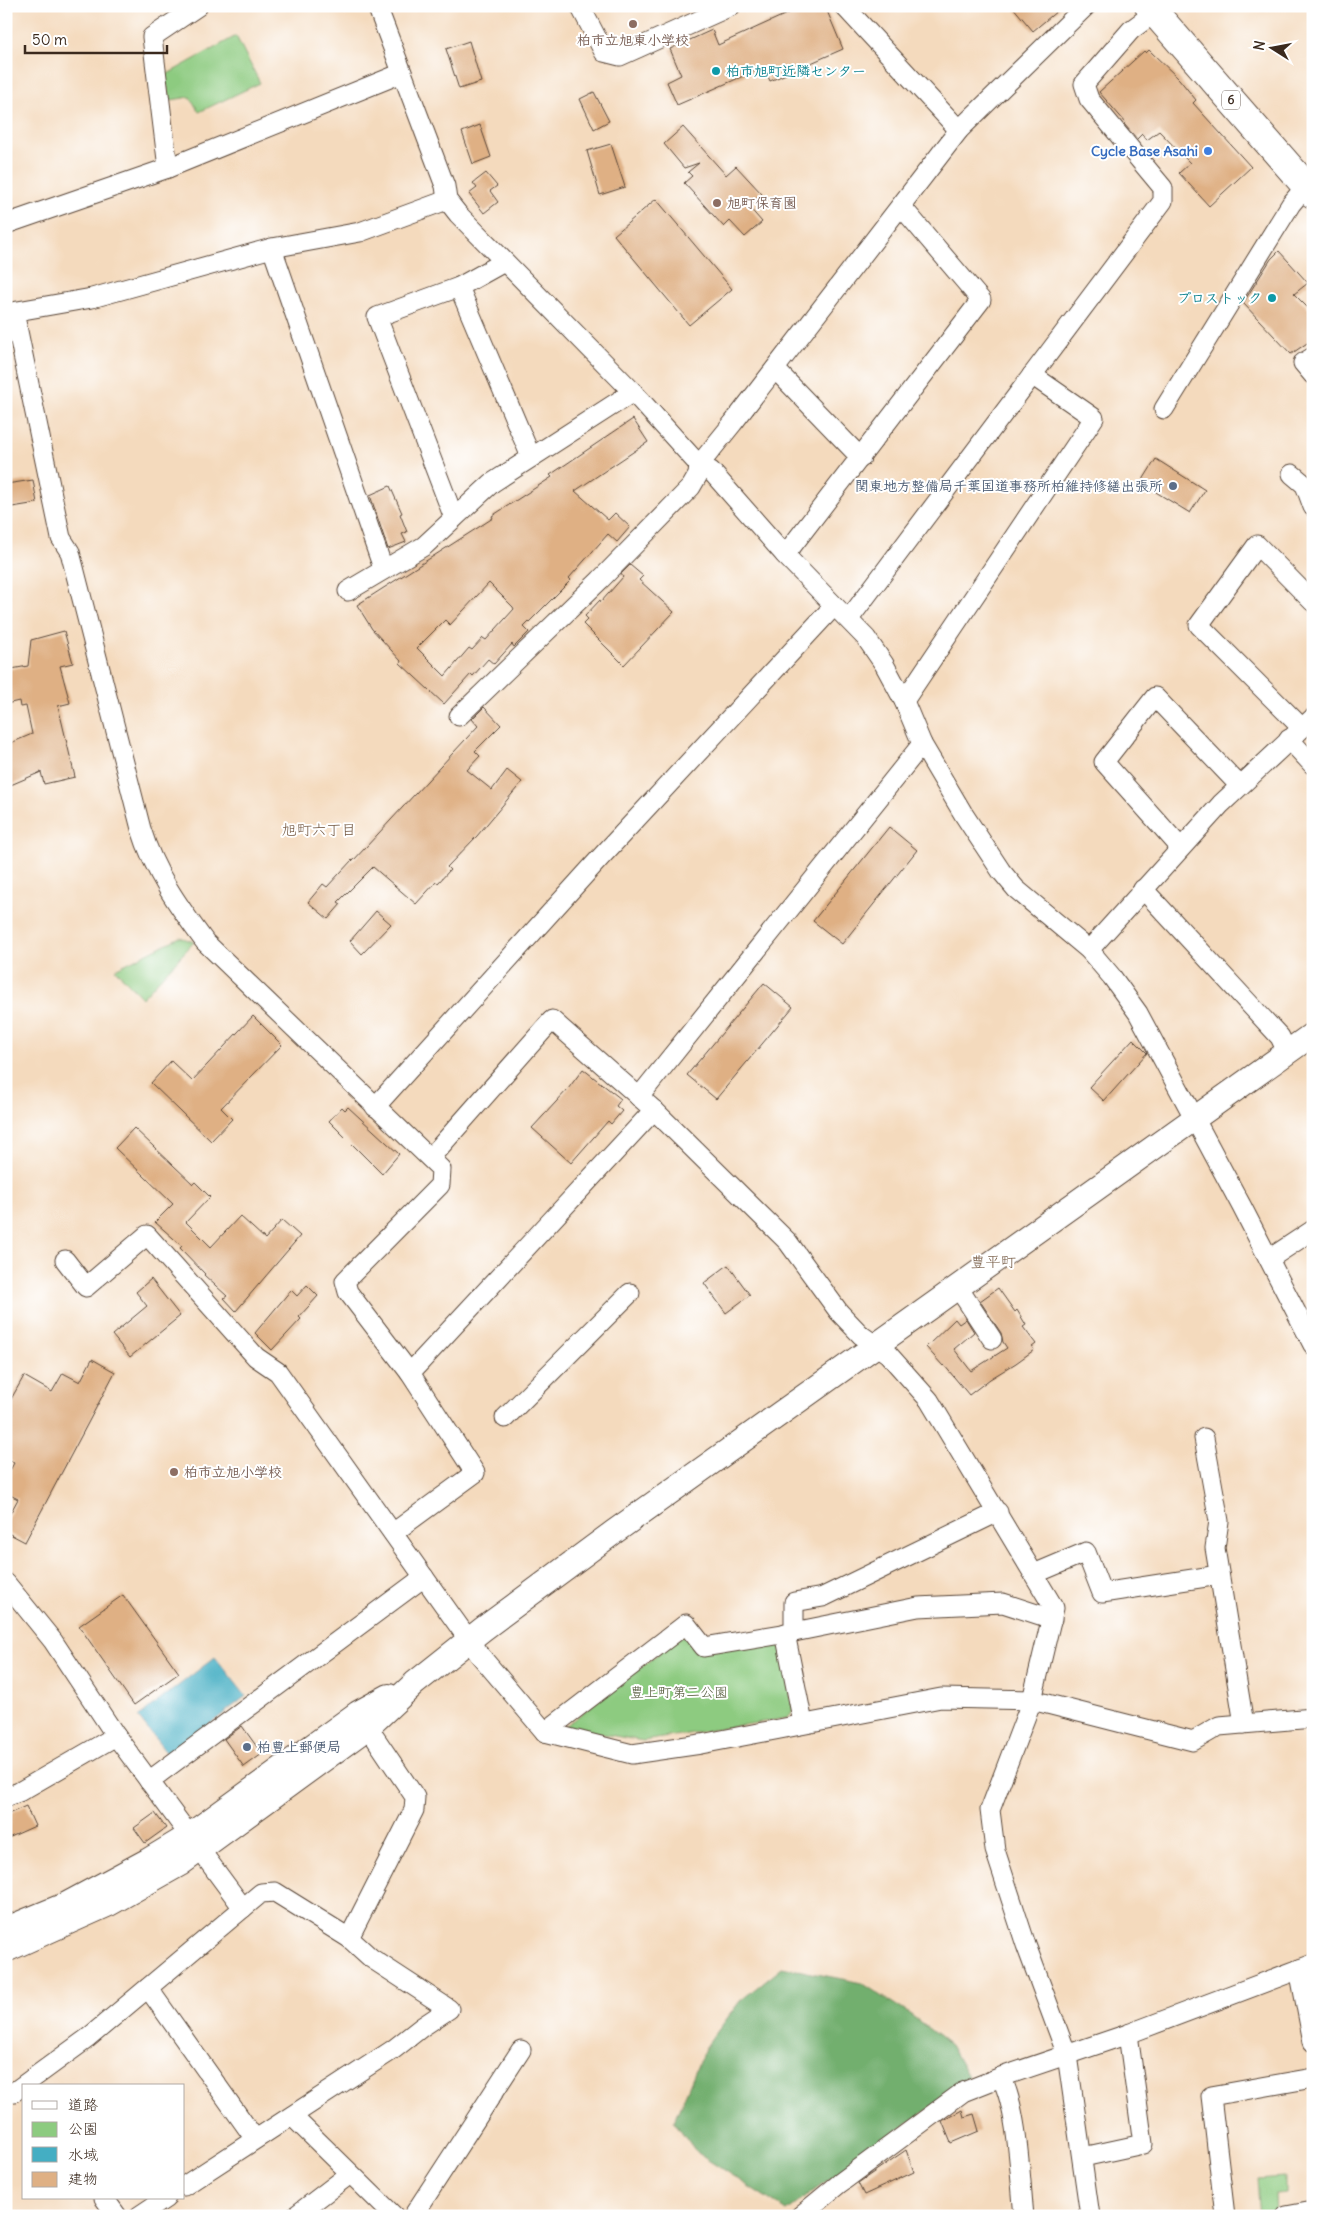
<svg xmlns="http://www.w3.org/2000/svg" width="1319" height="2222" font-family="Delius,'Klee One',sans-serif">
<rect width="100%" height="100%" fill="#fff"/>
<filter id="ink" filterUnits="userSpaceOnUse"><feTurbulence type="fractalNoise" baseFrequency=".02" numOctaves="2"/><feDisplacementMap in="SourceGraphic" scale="10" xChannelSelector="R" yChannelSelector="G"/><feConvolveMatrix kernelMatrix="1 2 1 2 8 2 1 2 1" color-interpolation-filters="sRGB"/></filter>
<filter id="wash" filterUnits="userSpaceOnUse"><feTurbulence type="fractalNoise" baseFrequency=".0096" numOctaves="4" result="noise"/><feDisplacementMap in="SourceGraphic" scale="20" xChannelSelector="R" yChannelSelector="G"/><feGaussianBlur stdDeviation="1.12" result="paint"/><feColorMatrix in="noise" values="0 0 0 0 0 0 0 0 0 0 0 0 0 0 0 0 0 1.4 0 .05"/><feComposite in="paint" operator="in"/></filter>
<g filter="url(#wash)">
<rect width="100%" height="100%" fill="#f4dabd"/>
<!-- green -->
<g fill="#8dcb80" stroke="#647a4f">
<polygon points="236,36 260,83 199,112 190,97 171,100 164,76"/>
<polygon points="180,937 194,942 142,998 115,969"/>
<polygon points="681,1636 776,1642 783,1648 793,1710 788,1718 643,1741 564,1727"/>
<polygon points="1285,2177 1285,2193 1275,2194 1276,2214 1260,2216 1257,2179"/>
</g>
<!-- forest -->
<polygon fill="#72af6e" stroke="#566c46" points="782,1967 862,1983 911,2015 950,2045 970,2081 855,2160 787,2211 697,2153 674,2121 705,2048 740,2001"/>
<!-- water -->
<polygon fill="#44aec3" stroke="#406c70" points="215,1657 246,1696 169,1756 138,1717"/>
<g id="blocks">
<!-- building -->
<g fill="#dfb084" fill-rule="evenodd">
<polygon points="804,6 825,6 843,49 770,81 764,67 677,105 667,82 681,75 670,49 712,30 718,45"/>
<polygon points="1012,6 1063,6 1033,31"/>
<polygon points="469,41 481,82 459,89 446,49"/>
<polygon points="1149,50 1179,79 1196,100 1193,103 1251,167 1209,206 1179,173 1190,163 1159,131 1147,140 1142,134 1137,139 1124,124 1126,123 1099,92 1144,51 1146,53"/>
<polygon points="594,92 609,121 594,129 580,99"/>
<polygon points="480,125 491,157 473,164 462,132"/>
<polygon points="683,127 726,175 736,166 762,194 748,206 762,222 745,237 730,221 724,227 684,183 692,176 688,172 699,163 684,168 664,144"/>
<polygon points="611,144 625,187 600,195 587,151"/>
<polygon points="486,173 497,186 490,191 498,202 484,213 469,194 477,188 473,183"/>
<polygon points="656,199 732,289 689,325 614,235"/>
<polygon points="1279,251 1308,283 1294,294 1313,313 1313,339 1291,354 1243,303 1271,259"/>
<path d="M633,419L648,442L575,491L608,520L615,513L630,527L617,542L608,534L569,578L571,580L524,627L529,632L514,647L512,644L494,664L488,659L473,676L471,674L444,704L400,663L401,661L372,629L357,605L493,518L492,516L552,477L550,475ZM489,583L513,607L514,609L486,640L483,638L472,650L469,648L445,676L417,648L445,620L450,625Z"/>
<polygon points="1156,459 1205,490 1190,513 1141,483"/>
<polygon points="33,480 37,503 6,508 6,484"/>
<polygon points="390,486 402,513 400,514 407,532 402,534 406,542 388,549 370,495"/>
<polygon points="630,565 643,576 639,580 674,612 624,665 583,624 588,619 585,616 600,600 601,602 623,577 621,574"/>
<polygon points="64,631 73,663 60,666 70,703 58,706 75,777 44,784 41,772 6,787 6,745 32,734 26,706 20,707 19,701 6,704 6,670 28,666 31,640"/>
<polygon points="484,707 501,725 475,751 480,756 467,770 492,790 507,770 522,782 477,836 447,867 450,870 438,883 436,882 416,904 373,867 338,902 341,904 328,919 308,902 323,884 327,887 352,860 353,861 478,726 472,719"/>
<polygon points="889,827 917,850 842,944 813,921"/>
<polygon points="376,911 391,924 362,954 350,941"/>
<polygon points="764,983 793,1007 716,1099 687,1075"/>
<polygon points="253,1016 282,1045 221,1108 232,1119 211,1141 151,1083 171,1061 192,1081"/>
<polygon points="1133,1039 1147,1053 1104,1101 1089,1087"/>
<polygon points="583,1069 621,1099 616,1106 622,1111 611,1124 608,1121 571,1163 532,1128 568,1089"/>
<polygon points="342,1107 345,1110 348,1107 399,1154 382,1174 329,1121"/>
<polygon points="134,1128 193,1184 195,1182 210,1197 186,1222 211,1247 240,1216 265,1239 282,1220 300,1236 236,1311 224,1298 227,1296 204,1275 205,1274 180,1248 182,1246 155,1222 173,1204 115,1148"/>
<polygon points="728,1265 750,1295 726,1313 704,1283"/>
<polygon points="151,1279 180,1316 130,1357 112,1335 147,1306 136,1292"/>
<polygon points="307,1285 318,1296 299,1317 301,1319 272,1350 255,1333 291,1290 297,1296"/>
<polygon points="998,1288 1015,1312 1017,1310 1026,1325 1023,1327 1036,1344 1032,1347 1034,1350 1016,1363 990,1379 969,1395 944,1365 943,1366 926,1347 955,1319 959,1324 966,1319 974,1332 954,1349 971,1371 1007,1348 1003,1342 1001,1333 980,1301"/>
<polygon points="92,1359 115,1372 25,1542 6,1532 6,1521 18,1499 6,1493 6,1478 14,1463 6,1458 6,1408 24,1376 52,1392 63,1373 80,1382"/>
<polygon points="123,1595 179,1673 134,1705 79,1626"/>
<polygon points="242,1726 262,1754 244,1767 224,1739"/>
<polygon points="26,1806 35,1826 6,1839 6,1815"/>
<polygon points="155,1813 166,1828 145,1843 134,1828"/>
<polygon points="962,2110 964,2117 974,2114 979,2131 951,2143 942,2121"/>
<polygon points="906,2150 914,2172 864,2195 858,2183"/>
</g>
</g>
</g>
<g filter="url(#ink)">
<use href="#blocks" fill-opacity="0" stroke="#574436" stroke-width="1"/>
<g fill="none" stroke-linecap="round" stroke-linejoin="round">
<defs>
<g id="minor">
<polyline points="377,6 445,186 447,200 458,214 633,392 699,465 711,471 785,555 866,638 884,664 904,701 922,744 964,815 1001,871 1016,889 1089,950 1112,977 1138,1013 1242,1207 1313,1345"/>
<polyline points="580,6 604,52 620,56 731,6"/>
<polyline points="844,6 959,130"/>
<polyline points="168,168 152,37 198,6"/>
<polyline points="6,224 168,168 402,73"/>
<polyline points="272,248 383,568"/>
<polyline points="459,287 531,457"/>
<path d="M14,312L61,538L70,552L141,829C154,872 179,907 205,942L441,1169L440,1185L345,1281L348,1292L410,1373L475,1473L393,1533"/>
<polyline points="6,313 92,298 272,248 360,232 447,200"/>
<polyline points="1313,357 1303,363 1313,375"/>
<polyline points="775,369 861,458"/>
<polyline points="1164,409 1291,204 1306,186"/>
<polyline points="1292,474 1305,485 1313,507"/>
<polyline points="454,518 377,317 459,287 504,262"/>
<polyline points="785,555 981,300 901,206"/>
<polyline points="348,591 424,546 492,483 633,392"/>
<polyline points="849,619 1163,201 1163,188 1089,99 1084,84 1131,30 1154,13"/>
<polyline points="904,701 1094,418 1032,375"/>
<polyline points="459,716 600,580 691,487 698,475 699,465 733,423 959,130 1086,6"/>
<polyline points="1302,728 1199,625 1257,545 1313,602"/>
<polyline points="1289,739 1313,765"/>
<polyline points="1180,847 1104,762 1155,697 1239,785"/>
<polyline points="1143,889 1280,1037 1287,1052"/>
<polyline points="1089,950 1221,804 1313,718"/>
<polyline points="639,1097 922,744"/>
<polyline points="375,1107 600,858 834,606"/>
<polyline points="430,1158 552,1020 654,1110 788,1242 839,1312 861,1335 888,1354 929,1400 1054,1608 1032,1700 990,1810 995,1850 1026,1945 1067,2055 1090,2216"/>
<polyline points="1269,1259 1313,1230"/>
<polyline points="65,1260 86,1287 147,1235 256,1357 278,1372 478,1653 545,1732 632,1754 701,1744 941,1698 1032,1700 1193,1741 1219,1726 1313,1718"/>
<polyline points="957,1286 992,1339"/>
<polyline points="410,1373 654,1110"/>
<polyline points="505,1418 630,1293"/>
<polyline points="1204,1438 1219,1521 1215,1548 1244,1724"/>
<polyline points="1034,1574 1086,1552 1102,1593 1219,1575"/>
<polyline points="6,1583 53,1641 116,1736 243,1908"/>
<polyline points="794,1632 794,1602 823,1597 998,1512"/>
<polyline points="785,1633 803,1723"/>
<polyline points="545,1732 686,1624 704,1647 794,1632 918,1607 1003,1603 1052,1619"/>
<polyline points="149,1781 424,1577"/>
<polyline points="6,1797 19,1792 116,1736"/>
<polyline points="349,1938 414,1810 415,1797 361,1717"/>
<polyline points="1299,1969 1313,2042"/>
<polyline points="148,1988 255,2139"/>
<path d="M1001,2077C1018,2109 1020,2178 1024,2216"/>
<polyline points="6,2093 14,2092 88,2038 261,1893 275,1892 349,1938 371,1958 449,2009 422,2027 394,2049 184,2186"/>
<polyline points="292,2116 394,2216"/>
<polyline points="1083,2157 1143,2144 1128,2034"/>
<polyline points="104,2198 117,2216"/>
<polyline points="139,2216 166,2198"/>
<polyline points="295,2216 350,2174"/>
<polyline points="413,2216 521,2050"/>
<polyline points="800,2216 840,2183 963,2092 1001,2077 1128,2034 1313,1964"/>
<polyline points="1225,2216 1211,2096 1313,2078"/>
<polyline points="1286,2216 1313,2211"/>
</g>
<g id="tertiary">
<polyline points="6,1929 67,1904 147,1861 190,1835 358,1713 389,1696"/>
<polyline points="6,1950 109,1904 180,1864 368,1727 415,1683 483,1629 614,1532 1313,1034"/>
</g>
<polyline id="trunk" points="1149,6 1313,194"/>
</defs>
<!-- minor casing -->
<use href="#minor" stroke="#574436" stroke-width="21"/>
<!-- tertiary casing -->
<use href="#tertiary" stroke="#574436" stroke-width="26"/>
<!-- trunk casing -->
<use href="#trunk" stroke="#574436" stroke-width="30"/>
<!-- minor -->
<use href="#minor" stroke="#fff" stroke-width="19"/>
<!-- tertiary -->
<use href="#tertiary" stroke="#fff" stroke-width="24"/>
<!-- trunk -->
<use href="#trunk" stroke="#fff" stroke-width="28"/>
</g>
</g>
<!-- markers -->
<g fill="#8d6e63" stroke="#fff" stroke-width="2">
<circle cx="633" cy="24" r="5"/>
<circle cx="717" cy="203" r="5"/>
<circle cx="174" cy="1472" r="5"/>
</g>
<g fill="#0f9aa8" stroke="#fff" stroke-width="2">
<circle cx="716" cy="71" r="5"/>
<circle cx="1272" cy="298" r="5"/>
</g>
<circle fill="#3f7fe0" stroke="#fff" stroke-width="2" cx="1208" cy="151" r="5"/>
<g fill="#5c6f8a" stroke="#fff" stroke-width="2">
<circle cx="1173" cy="486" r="5"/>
<circle cx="247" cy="1747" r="5"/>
</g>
<g text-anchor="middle" stroke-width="4" stroke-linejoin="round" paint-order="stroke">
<!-- shield labels -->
<rect fill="#fff" stroke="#766a62" stroke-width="1" x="1222" y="90.5" width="18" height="19" rx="4"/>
<g font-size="12" font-weight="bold" fill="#3b2a1e">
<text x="1231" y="104">6</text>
</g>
<!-- education labels -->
<g font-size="14" font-weight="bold" fill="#785e54" stroke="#fff" text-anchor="start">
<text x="633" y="45" text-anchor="middle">柏市立旭東小学校</text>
<text x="727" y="208">旭町保育園</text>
<text x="184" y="1477">柏市立旭小学校</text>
</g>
<!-- culture labels -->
<g font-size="14" font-weight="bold" fill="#0d838f" stroke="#fff" text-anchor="start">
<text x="726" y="76">柏市旭町近隣センター</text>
<text x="1262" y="303" text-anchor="end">プロストック</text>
</g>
<!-- shop labels -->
<g font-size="14" font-weight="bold" fill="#366cbe" stroke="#fff" text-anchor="end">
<text x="1198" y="156">Cycle Base Asahi</text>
</g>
<!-- service labels -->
<g font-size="14" font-weight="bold" fill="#4e5e75" stroke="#fff" text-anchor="end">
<text x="1163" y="491">関東地方整備局千葉国道事務所柏維持修繕出張所</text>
<text x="257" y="1752" text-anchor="start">柏豊上郵便局</text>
</g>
<!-- park labels -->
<g font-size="14" fill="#545a3b" stroke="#fff">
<text x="679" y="1697">豊上町第二公園</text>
</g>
<!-- neighbourhood labels -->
<g font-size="15" fill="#745942" stroke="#fff">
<text x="319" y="835">旭町六丁目</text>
<text x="993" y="1267">豊平町</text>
</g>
</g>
<!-- margin -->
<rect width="1319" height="2222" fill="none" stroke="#fff" stroke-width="25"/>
<!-- legend -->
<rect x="22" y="2084" width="162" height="115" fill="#ffffff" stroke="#b1aaa5"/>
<rect x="32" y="2101" width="25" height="8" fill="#ffffff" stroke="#b1aaa5"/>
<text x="68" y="2110" font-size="15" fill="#3b2a1e">道路</text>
<rect x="32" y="2122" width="25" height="15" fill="#8dcb80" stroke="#b1aaa5"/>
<text x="68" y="2134" font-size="15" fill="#3b2a1e">公園</text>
<rect x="32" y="2147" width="25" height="15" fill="#44aec3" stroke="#b1aaa5"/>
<text x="68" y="2160" font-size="15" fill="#3b2a1e">水域</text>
<rect x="32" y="2172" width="25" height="15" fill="#dfb084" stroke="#b1aaa5"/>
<text x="68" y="2184" font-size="15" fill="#3b2a1e">建物</text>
<!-- north arrow -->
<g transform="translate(1272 48) rotate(281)" stroke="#ffffff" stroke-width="4" paint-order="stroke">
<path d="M0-4L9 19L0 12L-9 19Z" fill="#3b2a1e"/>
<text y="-8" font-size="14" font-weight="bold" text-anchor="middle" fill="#3b2a1e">N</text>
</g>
<!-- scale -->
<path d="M25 45v8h142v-8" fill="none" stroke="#3b2a1e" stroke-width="2.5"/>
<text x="32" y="45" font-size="15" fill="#3b2a1e" stroke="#ffffff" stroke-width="4" paint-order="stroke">50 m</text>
</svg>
